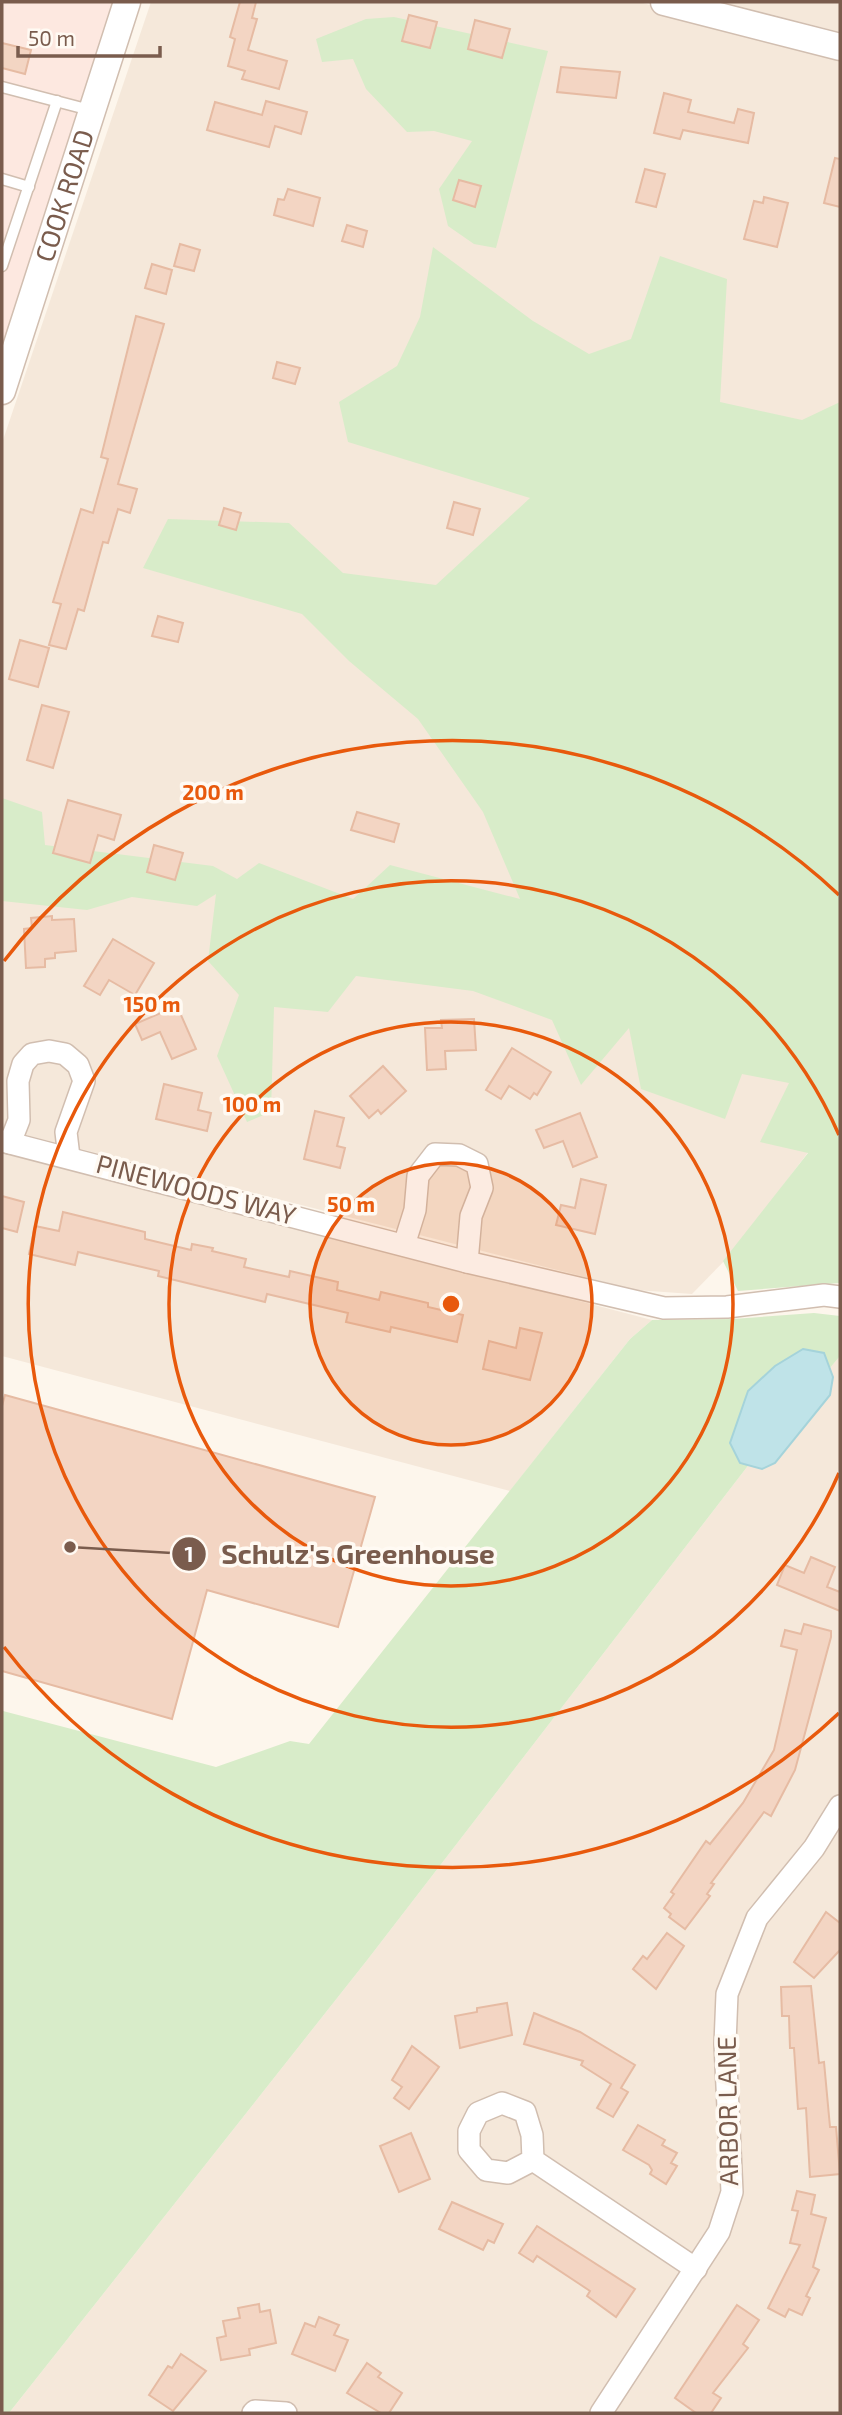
<svg xmlns="http://www.w3.org/2000/svg" width="842" height="2415" font-family="'Exo 2',sans-serif">
<rect width="100%" height="100%" fill="#fdf6ec"/>
<!-- residential -->
<g fill="#f5e8da">
<polygon points="151,2 639,2 840,55 840,1110 732,1253 692,1294 636,1290 2,1129 2,443"/>
<polygon points="723,2 840,2 840,32"/>
<polygon points="2,1153 325,1235 652,1320 630,1339 510,1491 2,1356"/>
<polygon points="840,1356 840,2413 9,2413 368,1959 747,1467"/>
</g>
<!-- commercial -->
<polygon fill="#fde8e0" points="2,2 121,2 2,362"/>
<!-- green -->
<g fill="#d8ecc9">
<polygon points="394,17 548,51 496,248 474,244 448,226 439,189 472,141 434,131 407,132 366,89 353,59 322,62 316,39 366,19"/>
<polygon points="433,247 533,321 589,354 631,339 660,256 727,279 720,402 802,420 840,402 840,1283 738,1291 723,1261 808,1153 760,1142 789,1083 742,1074 725,1119 641,1089 629,1028 581,1085 552,1020 473,991 356,976 328,1012 274,1007 271,1112 247,1122 217,1056 239,995 208,961 216,894 197,906 132,897 87,910 2,901 2,798 42,812 45,845 213,866 237,879 259,863 353,899 390,865 520,899 483,812 418,719 349,661 302,614 143,568 168,519 289,523 343,573 436,585 530,498 348,442 339,402 397,366 420,317"/>
<polygon points="814,1313 840,1316 840,1356 747,1467 368,1959 9,2413 2,2413 3,1711 216,1767 290,1741 309,1744 630,1339 652,1320 733,1319"/>
</g>
<!-- water -->
<polygon fill="#bfe3e8" stroke="#a5d3da" stroke-width="2" points="803,1349 824,1353 833,1377 830,1395 775,1463 762,1469 740,1463 730,1443 748,1391 775,1366"/>
<!-- building -->
<g fill="#f3d5c3" stroke="#e6bba3" stroke-width="2">
<polygon points="240,2 256,2 252,18 257,19 248,50 287,61 279,89 242,79 245,71 228,66 235,39 230,37"/>
<polygon points="409,15 437,22 430,48 402,41"/>
<polygon points="475,20 510,29 502,58 468,49"/>
<polygon points="2,43 31,50 25,74 2,68"/>
<polygon points="561,67 620,72 616,98 557,92"/>
<polygon points="664,93 691,100 688,112 734,123 738,109 754,113 748,143 683,130 680,139 654,133"/>
<polygon points="266,101 307,112 301,134 275,126 269,147 207,130 215,102 262,115"/>
<polygon points="835,158 840,159 840,207 824,203"/>
<polygon points="645,169 665,174 656,207 636,202"/>
<polygon points="459,180 481,186 475,207 453,200"/>
<polygon points="288,189 320,198 313,226 274,215 278,199 284,200"/>
<polygon points="764,197 788,203 777,247 744,239 754,201 763,203"/>
<polygon points="347,225 367,231 363,247 342,241"/>
<polygon points="180,244 200,250 194,271 174,266"/>
<polygon points="152,264 172,270 166,294 145,288"/>
<polygon points="136,316 164,324 118,484 137,489 130,513 118,509 108,543 103,542 84,611 78,609 66,649 49,645 61,604 53,602 81,509 93,513 108,459 101,457"/>
<polygon points="277,362 300,368 295,384 273,378"/>
<polygon points="454,502 480,509 473,535 447,528"/>
<polygon points="224,508 241,513 236,530 219,525"/>
<polygon points="158,616 183,623 178,642 152,636"/>
<polygon points="20,640 49,648 38,687 9,679"/>
<polygon points="42,705 69,712 53,768 27,760"/>
<polygon points="68,800 121,815 114,840 98,835 90,863 53,853"/>
<polygon points="357,812 399,824 394,842 351,830"/>
<polygon points="154,845 183,853 175,880 147,872"/>
<polygon points="52,916 52,920 74,919 76,951 55,953 55,958 45,959 45,967 26,968 24,929 32,928 31,918"/>
<polygon points="113,939 154,963 135,995 109,980 100,995 84,986"/>
<polygon points="177,1006 196,1049 172,1059 160,1032 142,1040 135,1024"/>
<polygon points="474,1019 476,1050 445,1051 446,1069 427,1070 425,1028 442,1028 441,1020"/>
<polygon points="512,1048 551,1072 537,1095 534,1093 530,1099 509,1086 501,1099 486,1090"/>
<polygon points="383,1066 406,1091 381,1114 378,1110 369,1118 350,1096"/>
<polygon points="164,1084 202,1093 198,1110 211,1113 207,1131 156,1119"/>
<polygon points="315,1111 344,1118 337,1146 345,1148 340,1168 304,1159"/>
<polygon points="580,1113 597,1157 573,1167 563,1141 544,1148 536,1130"/>
<polygon points="581,1179 606,1185 595,1234 556,1225 561,1205 575,1208"/>
<polygon points="2,1196 24,1202 17,1232 2,1228"/>
<polygon points="63,1212 145,1232 145,1239 191,1250 192,1244 213,1248 212,1251 246,1259 244,1267 289,1277 290,1271 338,1282 337,1290 379,1300 381,1292 428,1303 428,1307 463,1315 457,1342 391,1327 390,1332 346,1322 348,1313 267,1294 265,1302 158,1276 159,1271 78,1252 75,1265 29,1254 35,1226 59,1231"/>
<polygon points="520,1328 542,1333 530,1380 483,1369 489,1341 516,1348"/>
<polygon points="5,1395 375,1497 338,1627 207,1590 172,1719 2,1671 2,1406"/>
<polygon points="811,1557 835,1567 827,1587 840,1592 840,1611 777,1585 785,1565 804,1573"/>
<polygon points="804,1624 831,1631 831,1637 795,1770 771,1816 764,1812 711,1883 714,1884 707,1894 710,1896 685,1929 669,1917 671,1914 664,1908 674,1894 671,1892 706,1841 710,1844 743,1803 774,1750 797,1650 781,1646 785,1630 801,1634"/>
<polygon points="826,1912 840,1923 840,1950 814,1978 794,1962"/>
<polygon points="667,1933 684,1946 656,1989 633,1969 643,1956 647,1959"/>
<polygon points="811,1986 819,2063 824,2062 830,2127 836,2127 840,2174 810,2177 806,2108 798,2109 794,2048 790,2048 789,2016 782,2016 781,1987"/>
<polygon points="507,2003 512,2035 460,2048 455,2016 477,2012 477,2008"/>
<polygon points="534,2013 580,2032 635,2065 621,2088 628,2092 613,2117 597,2108 611,2084 581,2065 583,2061 524,2044"/>
<polygon points="412,2046 439,2067 409,2109 394,2098 402,2087 392,2080"/>
<polygon points="638,2125 665,2140 662,2145 677,2153 671,2163 677,2166 666,2184 650,2174 652,2170 649,2165 623,2150"/>
<polygon points="411,2133 430,2179 399,2192 380,2146"/>
<polygon points="797,2191 815,2195 811,2214 826,2218 813,2267 819,2270 806,2296 810,2298 802,2315 789,2309 785,2317 768,2308 800,2245 790,2243 798,2211 792,2210"/>
<polygon points="452,2202 503,2224 494,2243 488,2240 483,2250 439,2229"/>
<polygon points="537,2226 635,2289 616,2317 587,2296 590,2291 581,2285 537,2256 533,2262 519,2253"/>
<polygon points="259,2304 260,2312 270,2310 276,2343 249,2349 250,2355 221,2360 217,2338 226,2336 223,2321 240,2318 238,2308"/>
<polygon points="737,2305 759,2320 743,2344 748,2348 713,2393 721,2398 711,2413 696,2413 675,2398"/>
<polygon points="319,2317 339,2325 334,2335 348,2340 335,2371 292,2354 305,2323 315,2327"/>
<polygon points="181,2354 206,2371 173,2411 149,2395 168,2366 172,2368"/>
<polygon points="367,2363 381,2373 378,2377 402,2393 389,2413 381,2413 347,2393"/>
</g>
<g fill="none" stroke-linecap="round" stroke-linejoin="round">
<defs>
<g id="service">
<polyline points="2,87 90,110"/>
<polyline points="2,179 29,187"/>
<polyline points="2,266 57,101"/>
</g>
<g id="minor">
<polyline points="2,1141 467,1262 664,1308 727,1307 824,1295 840,1297"/>
<polyline points="10,1143 19,1120 18,1081 23,1064 32,1054 49,1051 65,1054 78,1065 84,1081 66,1132 69,1157"/>
<polyline points="404,1245 415,1210 418,1176 435,1154 459,1155 477,1164 482,1188 471,1216 467,1262"/>
<polyline points="533,2160 508,2173 486,2170 469,2150 469,2131 478,2113 502,2103 525,2112 532,2135 533,2160 696,2269"/>
<polyline points="253,2413 255,2411 286,2413"/>
<polyline points="601,2413 719,2232 732,2192 725,2044 727,1994 757,1918 814,1848 840,1806"/>
</g>
<g id="tertiary">
<polyline points="664,2 840,47"/>
<path id="s1" d="M2,391L127,2"/>
</g>
</defs>
<!-- service casing -->
<use href="#service" stroke="#d1beb0" stroke-width="13"/>
<!-- minor casing -->
<use href="#minor" stroke="#d1beb0" stroke-width="24"/>
<!-- tertiary casing -->
<use href="#tertiary" stroke="#d1beb0" stroke-width="29"/>
<!-- service -->
<use href="#service" stroke="#fff" stroke-width="10"/>
<!-- minor -->
<use href="#minor" stroke="#fff" stroke-width="21"/>
<!-- tertiary -->
<use href="#tertiary" stroke="#fff" stroke-width="26"/>
</g>
<!-- distance rings -->
<circle cx="451" cy="1304" r="141" fill="#e8590c" fill-opacity=".12"/>
<g fill="none" stroke="#e8590c" stroke-width="3.5">
<circle cx="451" cy="1304" r="141"/>
<circle cx="451" cy="1304" r="282"/>
<path d="M839 1473A423 423 0 1 1 839 1135"/>
<path d="M839 1713A564 564 0 0 1 4 1647M4 961A564 564 0 0 1 839 895"/>
</g>
<g text-anchor="middle" stroke-width="7" stroke-linejoin="round" paint-order="stroke">
<!-- street labels -->
<g font-size="26" fill="#7a5c4d" stroke="#fffaf3">
<text dy="9" stroke="none"><textPath href="#s1" startOffset="205">COOK ROAD</textPath></text>
<text transform="translate(196 1190) rotate(15)" y="9">PINEWOODS WAY</text>
<text transform="translate(728 2111) rotate(-91)" y="9">ARBOR LANE</text>
</g>
</g>
<circle cx="451" cy="1304" r="10" fill="#e8590c" stroke="#fffaf3" stroke-width="3.5"/>
<g font-size="21" text-anchor="middle" font-weight="bold" fill="#e8590c" stroke="#fffaf3" stroke-width="7" stroke-linejoin="round" paint-order="stroke">
<text x="213" y="800">200 m</text>
<text x="152" y="1012">150 m</text>
<text x="252" y="1112">100 m</text>
<text x="351" y="1212">50 m</text>
</g>
<!-- callouts -->
<path fill="none" stroke="#7a5c4d" stroke-width="2.5" d="M70 1547L189 1554"/>
<g fill="#7a5c4d" stroke="#fffaf3" stroke-width="2.5">
<circle cx="70" cy="1547" r="7"/>
<circle cx="189" cy="1554" r="18"/>
</g>
<g font-size="21" text-anchor="middle" font-weight="bold" fill="#fff">
<text x="189" y="1562">1</text>
</g>
<g font-size="28" text-anchor="middle" font-weight="bold" fill="#7a5c4d" stroke="#fffaf3" stroke-width="7" stroke-linejoin="round" paint-order="stroke">
<text x="358" y="1564">Schulz's Greenhouse</text>
</g>
<!-- border -->
<rect width="842" height="2415" fill="none" stroke="#7a5c4d" stroke-width="7"/>
<!-- scale -->
<path d="M18 46v10h142v-10" fill="none" stroke="#7a5c4d" stroke-width="3.5"/>
<text x="28" y="46" font-size="21" fill="#7a5c4d" stroke="#fffaf3" stroke-width="5" paint-order="stroke">50 m</text>
</svg>
